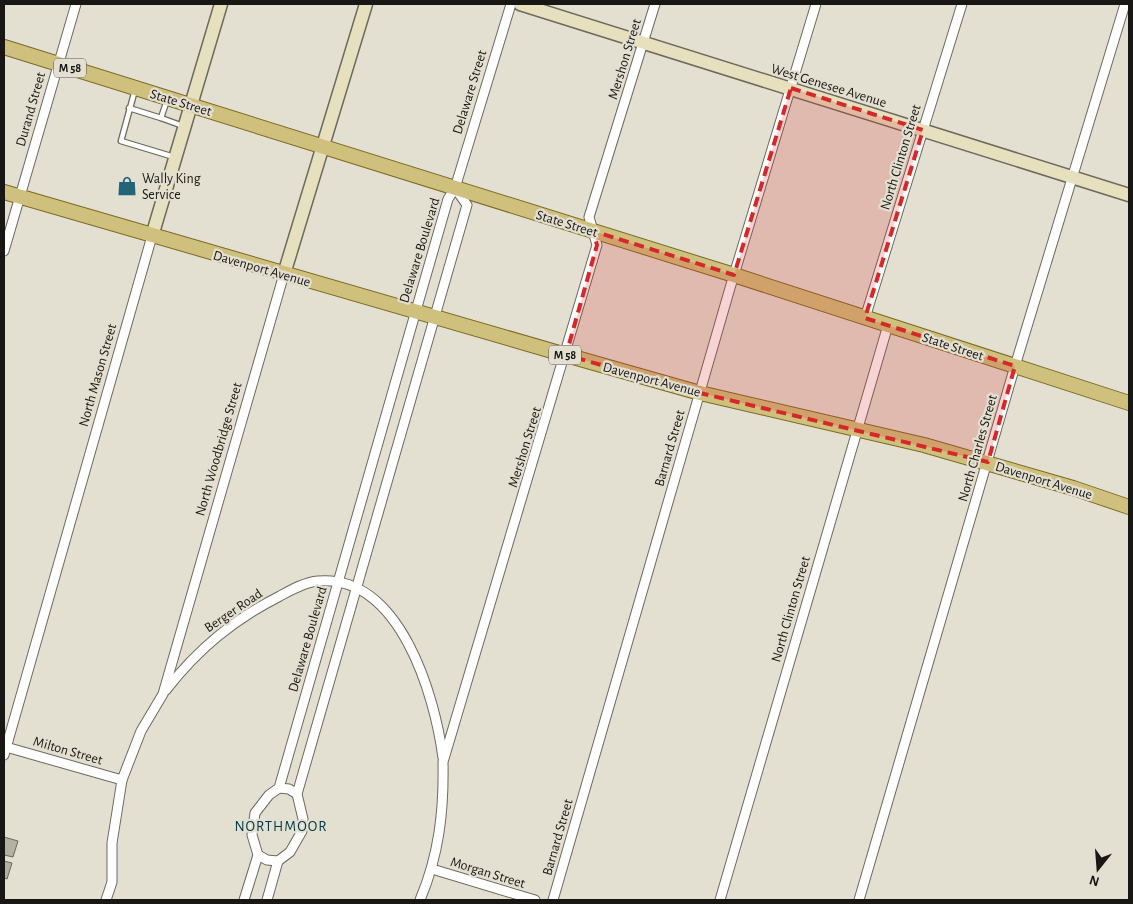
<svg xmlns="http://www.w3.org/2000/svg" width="1133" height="904" font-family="'Alegreya Sans',sans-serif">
<rect width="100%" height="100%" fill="#e3dfd1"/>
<!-- building -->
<g fill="#b4b1a3" stroke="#6b675b">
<polygon points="4,837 18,841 13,857 4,855"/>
<polygon points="4,861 12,863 7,879 4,878"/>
</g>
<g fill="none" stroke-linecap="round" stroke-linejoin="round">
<defs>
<g id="lane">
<polyline points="135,90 121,141 174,157"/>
<polyline points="129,108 161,118 167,100"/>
<polyline points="161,118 183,126"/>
</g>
<g id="street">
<polyline points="4,251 76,4"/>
<polyline points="865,318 962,4"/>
<path d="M166,690C198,649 233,620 280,596C291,590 305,582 318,581C400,574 435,696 443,758"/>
<polyline points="6,747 122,780"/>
<polyline points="4,755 152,236"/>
<polyline points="279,788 289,789 297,794"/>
<polyline points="258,855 267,860 278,861"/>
<polyline points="432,869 535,900"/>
<polyline points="106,900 112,882 112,843 122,780 141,731 163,694 284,274"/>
<polyline points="244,900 258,855 252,835 255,813 269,795 279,788 448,199 455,188 511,4"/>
<polyline points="267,900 278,861 290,852 302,831 303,819 297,794 467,205 455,188"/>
<path d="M420,900C439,855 444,811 443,762L597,245L589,217L655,4"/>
<polyline points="553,900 730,288 816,4"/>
<polyline points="720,900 888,325"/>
<polyline points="859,900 1015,366 1125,4"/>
</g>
<g id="secondary">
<polyline points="520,4 1129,195"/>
<polyline points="152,236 221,4"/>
<polyline points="284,274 366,4"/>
</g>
<g id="primary">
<polyline points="4,47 734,275 1129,403"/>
<polyline points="4,192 566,355 700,393 924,445 1073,488 1129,507"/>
</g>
</defs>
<!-- lane casing -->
<use href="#lane" stroke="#6d6a5e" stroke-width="7"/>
<!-- street casing -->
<use href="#street" stroke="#6d6a5e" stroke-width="11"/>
<!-- secondary casing -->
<use href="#secondary" stroke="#6d6a5e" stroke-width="15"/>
<!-- primary casing -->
<use href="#primary" stroke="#7b6a21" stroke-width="16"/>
<!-- lane -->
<use href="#lane" stroke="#fff" stroke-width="4.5"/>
<!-- street -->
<use href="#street" stroke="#fff" stroke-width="9"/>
<!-- secondary -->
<use href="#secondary" stroke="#e7e0be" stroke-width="12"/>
<!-- primary -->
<use href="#primary" stroke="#d0c07e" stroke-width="14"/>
</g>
<!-- marked area -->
<path fill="#d62828" fill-opacity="0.2" stroke="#d62828" stroke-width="4" stroke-dasharray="10 6" stroke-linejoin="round" d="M791,88L923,130L865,318L1015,366L988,462L700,393L566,355L597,245L593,231L734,275Z"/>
<!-- icons -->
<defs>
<symbol id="shop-bare" viewBox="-9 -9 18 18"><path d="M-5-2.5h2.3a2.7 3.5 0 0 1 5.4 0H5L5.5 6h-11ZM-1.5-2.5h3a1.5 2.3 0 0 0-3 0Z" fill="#226478" stroke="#e3dfd1" stroke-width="2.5" paint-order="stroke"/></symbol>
</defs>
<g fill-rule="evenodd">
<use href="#shop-bare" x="113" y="172" width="28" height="28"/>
</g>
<g text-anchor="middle" stroke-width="4.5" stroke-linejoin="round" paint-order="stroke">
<!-- shield labels -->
<g fill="#e3dfd1" stroke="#56534c" stroke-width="1">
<rect x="54" y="58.5" width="32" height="19" rx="4"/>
<rect x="549" y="345.5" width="32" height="19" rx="4"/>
</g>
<g font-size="12" font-weight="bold" fill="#191713">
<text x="70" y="72">M 58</text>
<text x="565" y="359">M 58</text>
</g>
<!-- street labels -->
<g font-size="14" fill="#191713" stroke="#e3dfd1">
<text transform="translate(624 59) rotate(-73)" y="5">Mershon Street</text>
<text transform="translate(829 85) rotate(17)" y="5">West Genesee Avenue</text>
<text transform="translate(469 92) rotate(-73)" y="5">Delaware Street</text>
<text transform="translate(181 102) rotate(17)" y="5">State Street</text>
<text transform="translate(30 109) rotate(-74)" y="5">Durand Street</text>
<text transform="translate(900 157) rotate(-73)" y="5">North Clinton Street</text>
<text transform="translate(567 223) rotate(17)" y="5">State Street</text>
<text transform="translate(419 250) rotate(-73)" y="5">Delaware Boulevard</text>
<text transform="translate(262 268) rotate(16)" y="5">Davenport Avenue</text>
<text transform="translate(953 346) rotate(18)" y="5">State Street</text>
<text transform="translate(97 375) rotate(-74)" y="5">North Mason Street</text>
<text transform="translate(652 379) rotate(15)" y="5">Davenport Avenue</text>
<text transform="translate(524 447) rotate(-73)" y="5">Mershon Street</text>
<text transform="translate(669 448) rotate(-74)" y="5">Barnard Street</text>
<text transform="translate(977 448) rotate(-74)" y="5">North Charles Street</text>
<text transform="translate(218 449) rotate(-74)" y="5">North Woodbridge Street</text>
<text transform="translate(1044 480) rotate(17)" y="5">Davenport Avenue</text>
<text transform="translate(790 609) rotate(-74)" y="5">North Clinton Street</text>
<text transform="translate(233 610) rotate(-34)" y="5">Berger Road</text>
<text transform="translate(307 639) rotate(-74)" y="5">Delaware Boulevard</text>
<text transform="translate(68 750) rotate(16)" y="5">Milton Street</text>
<text transform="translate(557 837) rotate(-74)" y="5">Barnard Street</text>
<text transform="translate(488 872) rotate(17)" y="5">Morgan Street</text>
</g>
<!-- poi labels -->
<g font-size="14" fill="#191713" stroke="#e3dfd1" text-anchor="start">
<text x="142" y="183">Wally King<tspan x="142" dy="16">Service</tspan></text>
</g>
<!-- neighbourhood labels -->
<g font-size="15" letter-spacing="1" fill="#003947" stroke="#e3dfd1">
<text x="281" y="831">NORTHMOOR</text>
</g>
</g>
<!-- border -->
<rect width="1133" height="904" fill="none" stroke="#191713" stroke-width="10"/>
<!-- north arrow -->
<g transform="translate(1098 869) rotate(197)" stroke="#e3dfd1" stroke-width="4" paint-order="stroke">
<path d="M0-4L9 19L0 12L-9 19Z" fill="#191713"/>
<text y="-8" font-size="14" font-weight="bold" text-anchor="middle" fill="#191713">N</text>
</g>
</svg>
